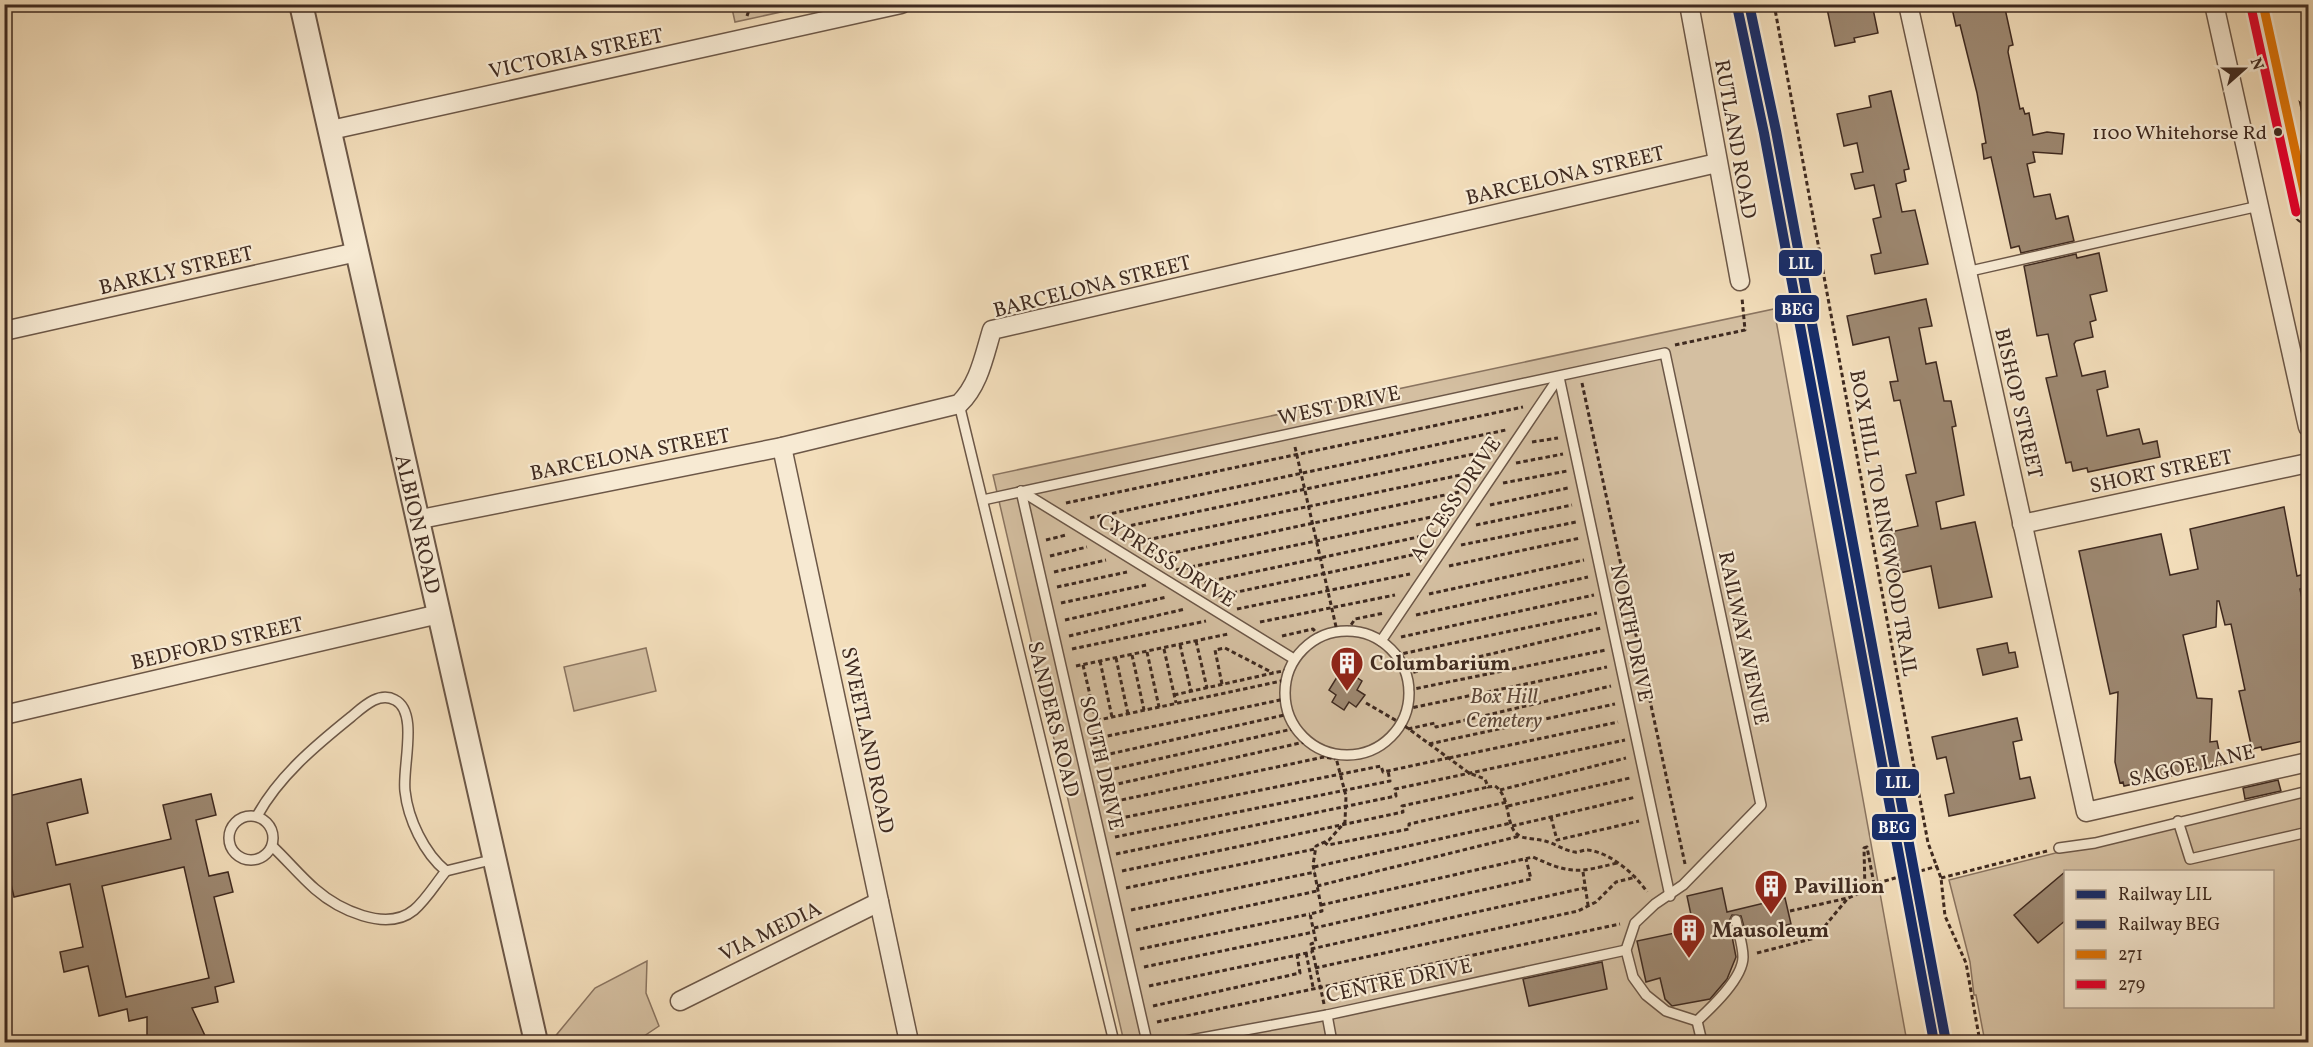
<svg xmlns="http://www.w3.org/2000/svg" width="2313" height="1047" font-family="Vollkorn,serif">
<rect width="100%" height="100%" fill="#f3debb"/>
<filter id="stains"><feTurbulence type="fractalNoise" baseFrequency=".00333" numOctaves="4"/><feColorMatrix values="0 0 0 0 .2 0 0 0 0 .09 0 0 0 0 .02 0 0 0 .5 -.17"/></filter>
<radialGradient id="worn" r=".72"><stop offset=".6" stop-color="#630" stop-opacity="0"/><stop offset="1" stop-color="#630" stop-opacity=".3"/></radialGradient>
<!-- green -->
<g fill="#d4bfa1" stroke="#8a7460" stroke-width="1.5" fill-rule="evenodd">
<polygon points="731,4 813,4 813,5 735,22"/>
<polygon points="1774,309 1907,1042 1124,1042 993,475"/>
<polygon points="646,648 656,691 574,711 564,667"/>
<path d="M2308,795V1042H1985L1976,995H1974L1970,962L1949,880L2095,843ZM2066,872H2272V1006H2066Z"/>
<polygon points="647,961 646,993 659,1026 635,1042 554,1042 553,1039 595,988"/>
</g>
<!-- building -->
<g fill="#9d8871" stroke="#3f2a20" stroke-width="1.5" fill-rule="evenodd">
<polygon points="1826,4 1872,4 1878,33 1854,38 1855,42 1835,46"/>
<polygon points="1951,4 2004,4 2013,45 2009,46 2008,52 2020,109 2023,108 2025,114 2029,113 2033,135 2047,132 2064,134 2062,154 2033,152 2035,162 2027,164 2034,197 2050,194 2056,219 2068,216 2074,241 2021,253 2019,246 2011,248 1991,157 1984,159 1982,144 1986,143 1977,93 1960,25 1956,26"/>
<polygon points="1891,91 1909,169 1904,170 1906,181 1896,184 1902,212 1915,210 1928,264 1875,274 1871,255 1881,253 1873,219 1881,217 1874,185 1855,189 1851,174 1863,172 1857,143 1844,146 1837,114 1871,107 1869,96"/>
<polygon points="2099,253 2107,291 2090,295 2096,320 2090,322 2093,337 2076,341 2074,344 2082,376 2105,371 2108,387 2097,390 2107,436 2139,429 2143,444 2157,441 2160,457 2088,472 2087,468 2073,471 2071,462 2066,463 2046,378 2057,376 2048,334 2037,336 2024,266 2076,254 2077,258"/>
<polygon points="1926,299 1932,326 1919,328 1926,364 1936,362 1944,401 1951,401 1956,426 1952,427 1964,495 1936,502 1941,529 1975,522 1992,597 1939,608 1931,566 1895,574 1886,533 1918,526 1906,475 1916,473 1900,400 1894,401 1890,382 1898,381 1889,337 1853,345 1847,316"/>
<polygon points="2284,507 2297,576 2308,573 2308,587 2300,589 2308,629 2308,740 2262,750 2261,747 2252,749 2239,691 2245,690 2231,624 2225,625 2219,601 2217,601 2216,627 2183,635 2197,698 2212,699 2210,742 2217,741 2222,765 2124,786 2123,782 2120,783 2115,762 2118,692 2110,694 2079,551 2161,534 2170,575 2198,569 2190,529"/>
<polygon points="2007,643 2009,653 2015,652 2018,667 1983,675 1977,649"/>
<polygon points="1350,673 1362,681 1357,690 1365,695 1356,707 1349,702 1344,710 1332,702 1336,695 1329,690 1337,677 1344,682"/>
<polygon points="2017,718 2022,740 2013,742 2020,779 2030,777 2035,798 1949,816 1945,795 1954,793 1946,757 1937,759 1932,737"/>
<path d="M81,779L88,813L47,823L56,865L171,839L163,805L211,794L216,815L196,820L209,876L228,872L233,892L214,897L234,982L215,987L218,1002L192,1008L208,1042H147V1017L129,1021L127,1009L99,1016L88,966L64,972L60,952L83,947L70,884L14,897L4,854V797ZM184,867L209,978L126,997L102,886Z"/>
<polygon points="2278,780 2281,791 2245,799 2243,788"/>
<polygon points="2066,871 2066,920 2038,943 2014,915"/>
<polygon points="1722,888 1727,912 1785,898 1791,924 1746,934 1741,916 1732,915 1729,921 1736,957 1727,979 1710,999 1672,1006 1665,999 1660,978 1646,982 1637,941 1694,929 1687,896"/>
<polygon points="1602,962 1607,989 1529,1006 1523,979"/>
</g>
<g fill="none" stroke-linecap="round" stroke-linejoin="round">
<defs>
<g id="service">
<polyline points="1966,272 2259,206"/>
<polyline points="1559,377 1670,896"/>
<polyline points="959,404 1114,1042"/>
<polyline points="1021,491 1147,1042"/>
<polyline points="1021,491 1294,659"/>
<path d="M983,500L1665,353L1761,805L1683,885L1655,904L1635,923L1626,950L1633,977L1646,995L1666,1011L1697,1021C1712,1007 1743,978 1743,957C1743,945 1738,931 1736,920"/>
<circle cx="1347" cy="693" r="62"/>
<polyline points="1381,641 1559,377"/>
<circle cx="251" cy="838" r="22"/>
<path d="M257,816C279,776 315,746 351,717C363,707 379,691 395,700C419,712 402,767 405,791C408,819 424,853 446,871L495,859"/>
<polyline points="2178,821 2190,859 2308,832"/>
<path d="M272,846C287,860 300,876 315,889C338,909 386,933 414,910C426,900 436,883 446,871"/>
<polyline points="2059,848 2095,843 2308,791"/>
<polyline points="1327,1015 1332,1042"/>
<polyline points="1697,1021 1702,1042"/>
<polyline points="1180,1042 1327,1015 1626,950"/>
</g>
<g id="minor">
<polyline points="1689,4 1740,281"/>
<polyline points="1908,4 2086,812 2308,762"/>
<polyline points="2214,4 2308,427"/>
<polyline points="331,130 901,4"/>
<polyline points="4,331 357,252"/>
<polyline points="782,447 909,1042"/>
<path d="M416,520L782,447L959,404C979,385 984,356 992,330L1717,163"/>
<polyline points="2022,524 2308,463"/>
<polyline points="4,715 439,614"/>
<polyline points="680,1001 879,902"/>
</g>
<polyline id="tertiary" points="301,4 536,1042"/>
<g id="primary">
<polyline points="2263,4 2308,209"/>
<polyline points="2289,4 2308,90"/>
</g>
</defs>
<!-- service casing -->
<use href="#service" stroke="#6c5747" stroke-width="12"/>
<!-- minor casing -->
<use href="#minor" stroke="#6c5747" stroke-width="21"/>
<!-- tertiary casing -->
<use href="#tertiary" stroke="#6c5747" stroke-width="26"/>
<!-- primary casing -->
<use href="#primary" stroke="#3f2a20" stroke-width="32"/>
<!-- path -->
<g stroke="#3f2a20" stroke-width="3" stroke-dasharray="4.5 3" stroke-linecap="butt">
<polyline points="1774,4 1928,843 1941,878 1945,916 1966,963 1980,1042"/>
<polyline points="747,16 751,4"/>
<polyline points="1675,345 1745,330 1742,298"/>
<polyline points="1582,383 1685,864"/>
<polyline points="1532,442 1558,438"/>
<polyline points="1295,447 1337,631"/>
<polyline points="1516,463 1563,454"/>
<polyline points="1503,483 1567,471"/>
<polyline points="1066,503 1523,407"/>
<polyline points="1490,505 1568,488"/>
<polyline points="1090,518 1506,430"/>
<polyline points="1476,525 1572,505"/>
<polyline points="1109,530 1493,450"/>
<polyline points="1046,540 1066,535"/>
<polyline points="1132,543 1480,471"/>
<polyline points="1461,545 1576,522"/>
<polyline points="1050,556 1087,547"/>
<polyline points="1154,557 1464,491"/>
<polyline points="1449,566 1580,538"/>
<polyline points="1176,570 1451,513"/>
<polyline points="1054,572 1106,560"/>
<polyline points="1197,584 1437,533"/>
<polyline points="1057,587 1127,572"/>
<polyline points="1429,594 1584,560"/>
<polyline points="1218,596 1426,552"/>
<polyline points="1061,603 1146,585"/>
<polyline points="1237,609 1410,574"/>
<polyline points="1416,615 1588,577"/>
<polyline points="1065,620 1167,597"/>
<polyline points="1260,622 1395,595"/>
<polyline points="1347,631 1355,619 1384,613"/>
<polyline points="1069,636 1185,609"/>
<polyline points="1282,636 1313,629 1320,637"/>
<polyline points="1401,637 1594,595"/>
<polyline points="1196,641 1207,688"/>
<polyline points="1180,645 1191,691"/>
<polyline points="1072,649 1206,621"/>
<polyline points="1164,649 1176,703"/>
<polyline points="1147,652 1159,707"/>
<polyline points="1132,655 1144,710"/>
<polyline points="1396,655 1597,613"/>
<polyline points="1116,658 1128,714"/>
<polyline points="1100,661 1112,717"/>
<polyline points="1083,665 1096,721"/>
<polyline points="1076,666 1228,634"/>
<polyline points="1406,674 1601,628"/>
<polyline points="1222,684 1215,650 1225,648 1273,673"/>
<polyline points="1409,690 1606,650"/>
<polyline points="1174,695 1287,670"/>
<path d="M1366,703L1402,724L1469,773L1485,779L1488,787L1495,786C1513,798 1503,830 1522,837C1529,839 1537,839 1545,841C1554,843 1565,851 1575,852C1579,853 1584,849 1588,850C1611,853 1635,874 1647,892"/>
<polyline points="1406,709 1607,667"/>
<polyline points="1089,722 1286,680"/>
<polyline points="1408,729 1435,723 1436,727 1611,686"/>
<polyline points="1093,739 1285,699"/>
<polyline points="1429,744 1615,704"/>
<polyline points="1096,757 1289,714"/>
<polyline points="1449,758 1618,722"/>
<polyline points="1100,772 1297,728"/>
<polyline points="1104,787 1309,741"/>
<polyline points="1500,790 1626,758"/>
<polyline points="1107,803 1324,757 1335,759"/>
<polyline points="1508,806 1630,778"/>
<polyline points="1551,817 1557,840 1639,821"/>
<polyline points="1111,820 1381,766 1383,772 1448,758"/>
<polyline points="1512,826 1636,797"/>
<polyline points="1115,837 1390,781 1388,771"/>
<polyline points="1324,842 1328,845 1409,829 1409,824 1507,802"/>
<polyline points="1116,854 1396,796 1395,789 1625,740"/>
<polyline points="1314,867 1511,823"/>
<polyline points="1122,871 1403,812 1402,806 1488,787"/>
<polyline points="1583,872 1588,905"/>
<polyline points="1941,878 2047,851"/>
<polyline points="1317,886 1520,836"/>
<polyline points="1126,888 1315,849"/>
<path d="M1321,905L1533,857C1570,874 1577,873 1617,863"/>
<polyline points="1131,910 1315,872"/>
<polyline points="1790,911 1848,898 1865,891 1864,848 1867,847 1874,884 1938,866"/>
<polyline points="1314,928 1531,879 1526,859"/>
<polyline points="1136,930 1317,891"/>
<polyline points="1140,949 1310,914"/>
<polyline points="1311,949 1584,888"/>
<polyline points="1306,953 1313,987"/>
<polyline points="1757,953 1815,938 1848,898"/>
<polyline points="1144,967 1314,932"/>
<polyline points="1315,968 1578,911 1596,902 1616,882 1636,877"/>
<polyline points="1149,986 1312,952"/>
<polyline points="1324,1004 1311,944 1316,942 1310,914 1322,911 1313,865 1316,846 1329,840 1345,822 1346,796 1335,754"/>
<polyline points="1153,1006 1300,973 1297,955"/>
<polyline points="1157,1022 1620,924"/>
</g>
<!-- service -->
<use href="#service" stroke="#f7ead3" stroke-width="9"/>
<!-- minor -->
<use href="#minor" stroke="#f7ead3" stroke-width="18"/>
<!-- tertiary -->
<use href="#tertiary" stroke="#f7ead3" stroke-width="22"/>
<!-- primary -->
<use href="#primary" stroke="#f3debb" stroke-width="28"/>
<defs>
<polyline id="bus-1" points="2263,4 2308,209"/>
<polyline id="bus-2" points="2251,7 2296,212"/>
</defs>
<!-- bus-1 casing -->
<use href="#bus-1" stroke="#f7ead3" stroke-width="14"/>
<!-- bus-2 casing -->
<use href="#bus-2" stroke="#f7ead3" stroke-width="14"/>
<!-- bus-1 -->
<use href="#bus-1" stroke="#e27505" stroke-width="9"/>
<!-- bus-2 -->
<use href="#bus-2" stroke="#e4002b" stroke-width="9"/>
<defs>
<polyline id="rail-1" points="1749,4 1776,131 1946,1042"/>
<polyline id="rail-2" points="1737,6 1764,133 1934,1042"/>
</defs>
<!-- rail-1 casing -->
<use href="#rail-1" stroke="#f7ead3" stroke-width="15"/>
<!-- rail-2 casing -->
<use href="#rail-2" stroke="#f7ead3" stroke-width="15"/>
<!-- rail-1 -->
<use href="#rail-1" stroke="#152c6b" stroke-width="10"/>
<!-- rail-2 -->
<use href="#rail-2" stroke="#152c6b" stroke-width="10"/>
</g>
<!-- icons -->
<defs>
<symbol id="building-pin" viewBox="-11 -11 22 30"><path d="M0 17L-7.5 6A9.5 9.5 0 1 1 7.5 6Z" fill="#8f2418" stroke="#f7ead3"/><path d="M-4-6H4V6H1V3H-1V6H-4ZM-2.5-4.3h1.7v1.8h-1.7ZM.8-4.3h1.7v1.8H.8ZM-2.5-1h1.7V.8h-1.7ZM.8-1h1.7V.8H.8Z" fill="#fff"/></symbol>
</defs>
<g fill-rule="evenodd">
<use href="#building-pin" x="1328" y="644" width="38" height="52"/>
<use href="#building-pin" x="1752" y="867" width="38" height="52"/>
<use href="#building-pin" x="1670" y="911" width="38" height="52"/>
</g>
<!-- markers -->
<circle fill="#3f2a20" stroke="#f7ead3" stroke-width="2" cx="2278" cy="132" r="5"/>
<g text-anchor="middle" stroke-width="4.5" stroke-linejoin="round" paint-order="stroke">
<!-- bus labels -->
<g font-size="20" fill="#3f2a20" stroke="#f7ead3" text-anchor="end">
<text x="2267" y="139">1100 Whitehorse Rd</text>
</g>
<!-- street labels -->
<g font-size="21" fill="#3f2a20" stroke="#f7ead3">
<text transform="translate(576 53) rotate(-12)" y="7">VICTORIA STREET</text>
<text transform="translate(1736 139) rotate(80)" y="7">RUTLAND ROAD</text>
<text transform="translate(1565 175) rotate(-13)" y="7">BARCELONA STREET</text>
<text transform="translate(176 270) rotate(-13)" y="7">BARKLY STREET</text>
<text transform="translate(1092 286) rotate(-14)" y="7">BARCELONA STREET</text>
<text transform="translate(2019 403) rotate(77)" y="7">BISHOP STREET</text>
<text transform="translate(1339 405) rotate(-12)" y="7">WEST DRIVE</text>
<text transform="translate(630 454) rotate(-11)" y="7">BARCELONA STREET</text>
<text transform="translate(2161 471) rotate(-12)" y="7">SHORT STREET</text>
<text transform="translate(1455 499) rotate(-56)" y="7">ACCESS DRIVE</text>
<text transform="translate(1884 523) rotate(80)" y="7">BOX HILL TO RINGWOOD TRAIL</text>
<text transform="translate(418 524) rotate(77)" y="7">ALBION ROAD</text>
<text transform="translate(1167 560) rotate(32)" y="7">CYPRESS DRIVE</text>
<text transform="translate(1632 633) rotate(78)" y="7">NORTH DRIVE</text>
<text transform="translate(1744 638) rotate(78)" y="7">RAILWAY AVENUE</text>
<text transform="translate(217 643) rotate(-13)" y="7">BEDFORD STREET</text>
<text transform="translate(1054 719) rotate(76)" y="7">SANDERS ROAD</text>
<text transform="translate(868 740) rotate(78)" y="7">SWEETLAND ROAD</text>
<text transform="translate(1102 763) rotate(77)" y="7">SOUTH DRIVE</text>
<text transform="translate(2192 765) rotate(-13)" y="7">SAGOE LANE</text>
<text transform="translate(770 931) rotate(-26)" y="7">VIA MEDIA</text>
<text transform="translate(1399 980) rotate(-12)" y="7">CENTRE DRIVE</text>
</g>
<!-- poi labels -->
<g font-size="21" font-weight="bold" fill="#3f2a20" stroke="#f7ead3" text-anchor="start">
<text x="1370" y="670">Columbarium</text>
<text x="1794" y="893">Pavillion</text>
<text x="1712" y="937">Mausoleum</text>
</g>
<!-- park labels -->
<g font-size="21" font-style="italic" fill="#5d483a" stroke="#f7ead3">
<text x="1504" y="703">Box Hill<tspan x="1504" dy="24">Cemetery</tspan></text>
</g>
</g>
<g stroke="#f7ead3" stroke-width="2">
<rect x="1778" y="249" width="45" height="28" rx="6" fill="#152c6b"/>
<rect x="1774" y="294" width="46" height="29" rx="6" fill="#152c6b"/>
<rect x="1875" y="768" width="45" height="29" rx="6" fill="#152c6b"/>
<rect x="1871" y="813" width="46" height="28" rx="6" fill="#152c6b"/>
</g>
<g font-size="16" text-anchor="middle" font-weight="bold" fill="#fff">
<text x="1801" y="269">LIL</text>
<text x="1797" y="315">BEG</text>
<text x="1898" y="788">LIL</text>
<text x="1894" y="833">BEG</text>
</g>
<!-- margin -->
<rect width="2313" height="1047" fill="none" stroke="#f3debb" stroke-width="24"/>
<rect x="6" y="6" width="2301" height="1035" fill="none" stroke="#3f2a20" stroke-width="3"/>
<rect x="12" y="12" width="2289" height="1023" fill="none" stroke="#3f2a20" stroke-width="1.5"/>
<!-- legend -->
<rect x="2064" y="870" width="210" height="138" fill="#f7ead3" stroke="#ad9d8b" stroke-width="1.5"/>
<rect x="2076" y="890" width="30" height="9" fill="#152c6b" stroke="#ad9d8b" stroke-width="1.5"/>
<text x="2118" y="900" font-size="18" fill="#3f2a20">Railway LIL</text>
<rect x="2076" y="920" width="30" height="9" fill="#152c6b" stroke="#ad9d8b" stroke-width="1.5"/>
<text x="2118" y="930" font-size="18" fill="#3f2a20">Railway BEG</text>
<rect x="2076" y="950" width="30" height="9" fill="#e27505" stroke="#ad9d8b" stroke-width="1.5"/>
<text x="2118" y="960" font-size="18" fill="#3f2a20">271</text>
<rect x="2076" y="980" width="30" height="9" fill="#e4002b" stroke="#ad9d8b" stroke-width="1.5"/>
<text x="2118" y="990" font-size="18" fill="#3f2a20">279</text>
<!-- north arrow -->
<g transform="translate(2244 69) rotate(69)" stroke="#f7ead3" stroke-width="4.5" paint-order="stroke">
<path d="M0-4.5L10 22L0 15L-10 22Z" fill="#3f2a20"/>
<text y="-9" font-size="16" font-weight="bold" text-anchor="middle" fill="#3f2a20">N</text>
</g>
<rect width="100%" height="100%" filter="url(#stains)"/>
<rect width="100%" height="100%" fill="url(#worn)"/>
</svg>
